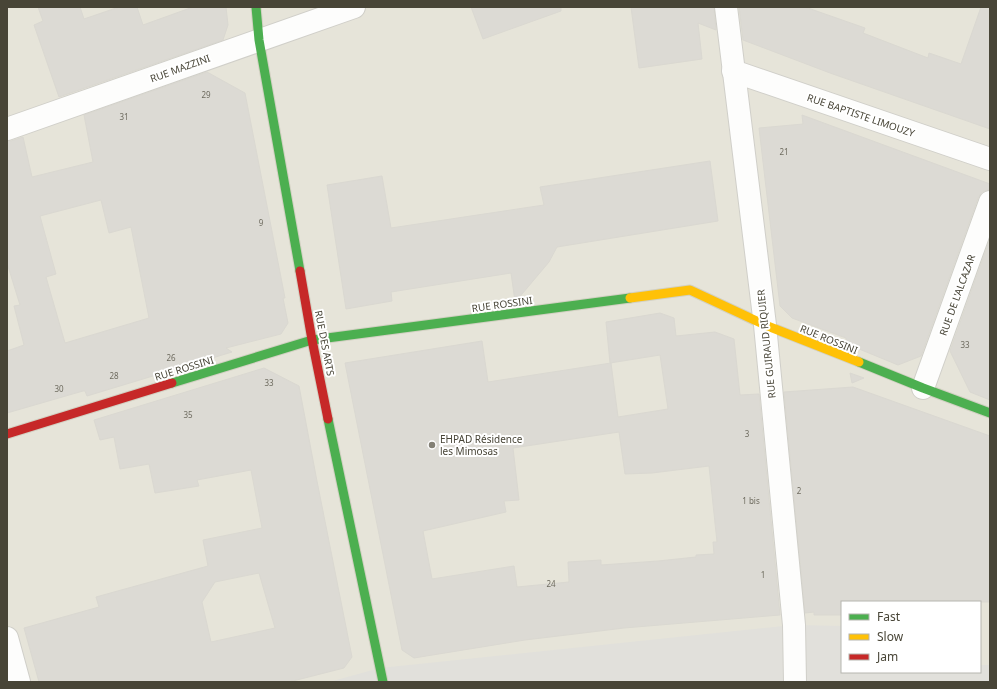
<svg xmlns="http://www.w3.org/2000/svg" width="997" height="689" font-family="'Noto Sans',sans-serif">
<rect width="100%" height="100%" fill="#f2f1ec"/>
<!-- residential -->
<path fill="#e6e4d9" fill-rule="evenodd" d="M7,7H990V682H7ZM842,602H980V672H842Z"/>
<!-- parking -->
<polygon fill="#e1e0db" points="794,625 842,626 842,672 980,672 980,665 990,665 990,682 329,682 380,668"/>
<!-- building -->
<g fill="#dcdad4" stroke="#dad8d1" fill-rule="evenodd">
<polygon points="38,7 80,7 84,19 119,7 137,7 143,25 193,7 226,7 228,25 223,40 59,97 34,25 43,21"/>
<polygon points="471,7 561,7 561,11 483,39"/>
<polygon points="631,7 714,7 716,30 698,23 702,59 639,68"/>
<polygon points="739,7 805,7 865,28 863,33 928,58 929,53 961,64 981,7 990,7 990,129 830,73 743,40"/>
<path d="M207,72L245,93L285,298H283L288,323L281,334L226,348L232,352L87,396L85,391H83L7,413V351L24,345L14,306L20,305L7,263V141H11L23,137L32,177L93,162L84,115ZM101,200L109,233L131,227L149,318L65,343L46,277L56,274L40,216Z"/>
<polygon points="802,115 832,126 990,184 990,190 987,190 982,192 978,198 921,356 898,365 847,344 846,338 792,318 780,306 759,128 803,124"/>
<polygon points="710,161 718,221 557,247 549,262 517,300 515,301 511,273 391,292 392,301 346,309 327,185 382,176 391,228 544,205 540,187"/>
<polygon points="990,239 990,400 970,392 950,351"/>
<path d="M660,313L674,318L676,336L715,332L734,339L740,395L759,394L780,615L624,628L575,634L525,640L414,658L402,650L345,363L482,341L488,382L611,363L618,417L668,409L660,355L610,363L606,322ZM619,432L625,474L652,473L709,466L717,542H713L714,554L696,555V557L658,561L601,565V560L568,562L569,582L517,587L514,566L432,579L423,531L506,512L504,501L519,500L513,448Z"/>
<path d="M264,368L299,386L316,476L352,657L344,668L289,682H39L24,628L99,607L96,597L208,566L203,540L262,528L251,470L197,480L199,486L155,493L149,464L120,469L114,437L100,440L94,420ZM259,573L275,628L211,642L202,602L215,582Z"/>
<polygon points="850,373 864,378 852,383"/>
<polygon points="853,387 990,436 990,602 842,602 842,615 814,615 814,612 805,613 784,392"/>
</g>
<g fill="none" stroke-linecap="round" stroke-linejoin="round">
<defs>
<g id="street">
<polyline points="726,7 765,325 794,625 795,682"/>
<polyline points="733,71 990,159"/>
<polyline points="7,129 354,7"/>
<polyline points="923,388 990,202"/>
<polyline points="7,638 19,682"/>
</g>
<g id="fast">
<polyline points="256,7 259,40 300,271"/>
<polyline points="859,362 923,388 990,413"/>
<polyline points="172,383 312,340 630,298"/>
<polyline points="328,419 383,682"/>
</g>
<polyline id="slow" points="630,298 690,290 765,325 859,362"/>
<g id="jam">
<polyline points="300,271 312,340 328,419"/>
<polyline points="7,434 172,383"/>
</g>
</defs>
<!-- street casing -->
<use href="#street" stroke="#d0cfc9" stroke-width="24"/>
<!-- fast casing -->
<use href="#fast" stroke="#d2d0c2" stroke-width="11"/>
<!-- slow casing -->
<use href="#slow" stroke="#d2d0c2" stroke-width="11"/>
<!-- jam casing -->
<use href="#jam" stroke="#d2d0c2" stroke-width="11"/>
<!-- street -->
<use href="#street" stroke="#fdfdfc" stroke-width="22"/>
<!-- fast -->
<use href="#fast" stroke="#4caf50" stroke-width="9"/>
<!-- slow -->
<use href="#slow" stroke="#ffc107" stroke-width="9"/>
<!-- jam -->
<use href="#jam" stroke="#c62828" stroke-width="9"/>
</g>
<!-- markers -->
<circle fill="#848176" stroke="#fff" stroke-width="1.5" cx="432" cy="445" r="4"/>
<g text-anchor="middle" stroke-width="4" stroke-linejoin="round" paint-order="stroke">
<!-- number labels -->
<g font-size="8" fill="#6e6b5f">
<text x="206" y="98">29</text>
<text x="124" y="120">31</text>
<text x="784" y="155">21</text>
<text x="261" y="226">9</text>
<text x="965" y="348">33</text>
<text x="171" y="361">26</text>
<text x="114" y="379">28</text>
<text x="269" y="386">33</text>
<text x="59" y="392">30</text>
<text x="188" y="418">35</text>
<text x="747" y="437">3</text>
<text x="799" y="494">2</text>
<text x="751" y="504">1 bis</text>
<text x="763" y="578">1</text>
<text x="551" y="587">24</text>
</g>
<!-- street labels -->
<g font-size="10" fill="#484537" stroke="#fff">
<text transform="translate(180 68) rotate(-20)" y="4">RUE MAZZINI</text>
<text transform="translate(861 115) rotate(19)" y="4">RUE BAPTISTE LIMOUZY</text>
<text transform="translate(957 295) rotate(-70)" y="4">RUE DE L'ALCAZAR</text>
<text transform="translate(502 304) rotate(-8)" y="4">RUE ROSSINI</text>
<text transform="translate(829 339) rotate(22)" y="4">RUE ROSSINI</text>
<text transform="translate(325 343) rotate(79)" y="4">RUE DES ARTS</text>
<text transform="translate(766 344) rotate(-96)" y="4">RUE GUIRAUD RIQUIER</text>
<text transform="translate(184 368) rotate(-17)" y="4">RUE ROSSINI</text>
</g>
<!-- poi labels -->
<g font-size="10" fill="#484537" stroke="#fff" text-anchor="start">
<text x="440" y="443">EHPAD Résidence<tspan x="440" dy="12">les Mimosas</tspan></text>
</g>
</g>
<!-- border -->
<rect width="997" height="689" fill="none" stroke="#484537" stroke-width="16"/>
<!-- legend -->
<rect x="841" y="601" width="140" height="72" fill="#ffffff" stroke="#b6b5af"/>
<rect x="849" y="614" width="20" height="6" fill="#4caf50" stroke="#b6b5af"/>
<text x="877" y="621" font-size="12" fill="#484537">Fast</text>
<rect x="849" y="634" width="20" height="6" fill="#ffc107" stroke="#b6b5af"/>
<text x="877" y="641" font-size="12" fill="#484537">Slow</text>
<rect x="849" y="654" width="20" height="6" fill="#c62828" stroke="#b6b5af"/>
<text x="877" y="661" font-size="12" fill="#484537">Jam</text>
</svg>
